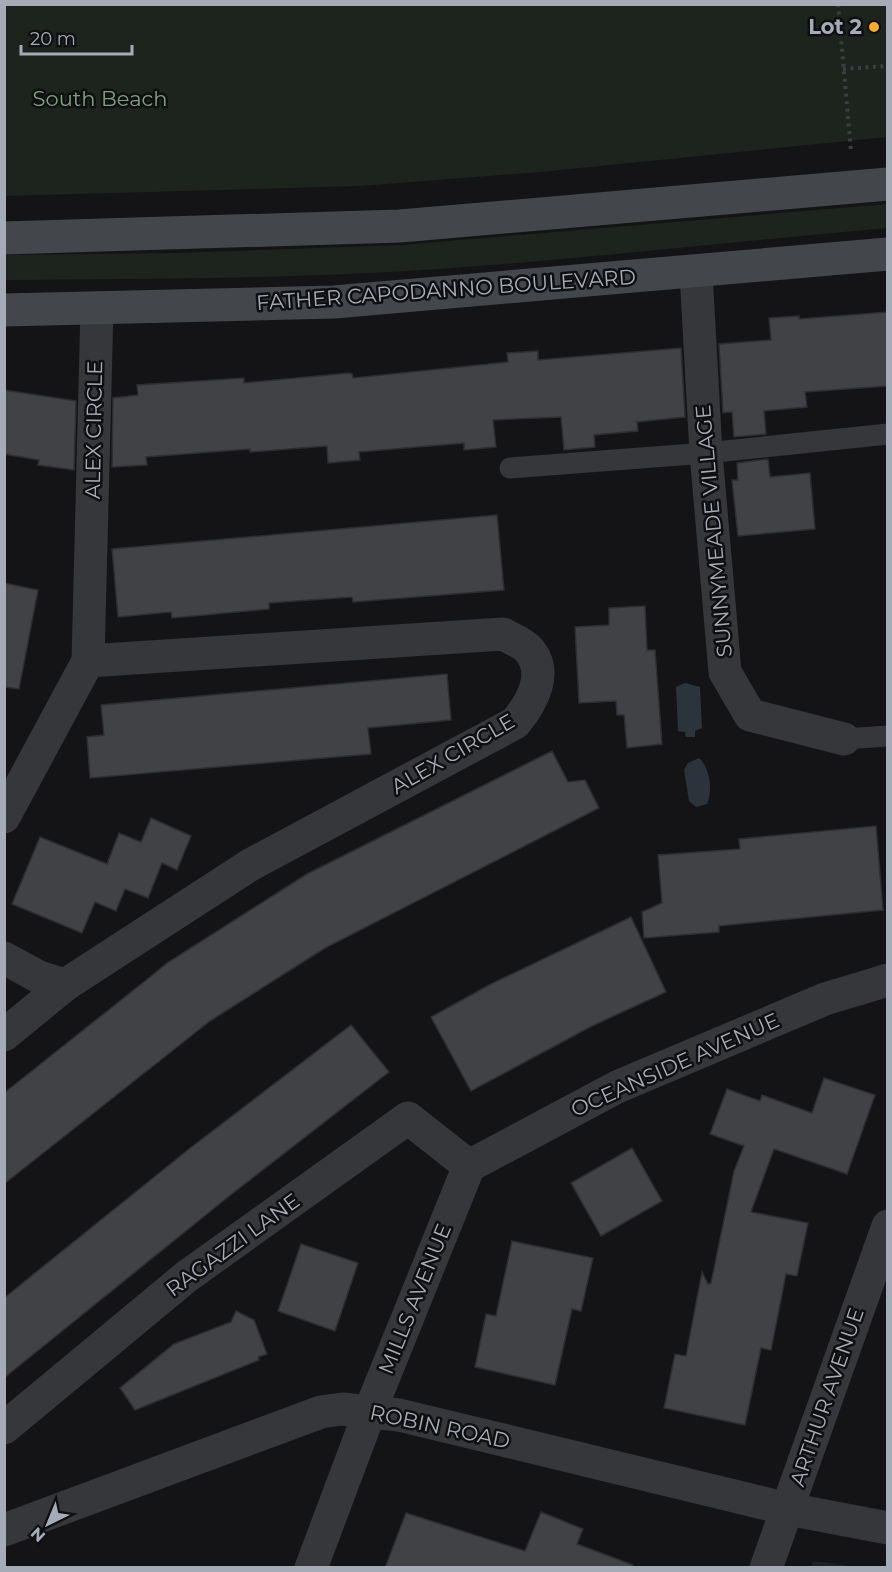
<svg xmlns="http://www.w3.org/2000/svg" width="892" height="1572" font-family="Montserrat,sans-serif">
<rect width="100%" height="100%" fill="#141416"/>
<!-- built -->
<polygon fill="#202023" points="813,1561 830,1563 855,1567 811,1567"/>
<!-- green -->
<g fill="#1c241d">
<polygon points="4,5 887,5 887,137 540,172 361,186 5,196"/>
<path d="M887,204V228C728,242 568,261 408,271C274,279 139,279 5,280V255L175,253L402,245Z"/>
</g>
<!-- water -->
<g fill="#2a343a">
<polygon points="685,683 700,687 702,728 695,731 695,737 686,737 685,732 678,731 676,687"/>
<path d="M699,758C710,768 713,790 707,804L696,807L689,801L684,770L688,763Z"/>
</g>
<!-- building -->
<g fill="#404246" stroke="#2e2e32" stroke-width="1.5">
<polygon points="888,312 888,386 805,392 807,407 764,411 766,434 734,437 732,412 723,413 719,344 771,340 769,318 799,316 799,319"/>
<polygon points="681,348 685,417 637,422 638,431 594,435 595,447 564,450 561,417 493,420 496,447 464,450 464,443 359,452 360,460 328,463 327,446 250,452 250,449 146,457 147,465 112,467 113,398 138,395 137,385 244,378 244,383 349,373 352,374 353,378 508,362 507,353 538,351 538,360"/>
<polygon points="4,390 76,401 74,470 38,465 39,460 4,454"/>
<polygon points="768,459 770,477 810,473 815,529 738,536 732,480 738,480 737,463"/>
<polygon points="497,515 504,590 353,602 352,597 269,603 269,609 172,618 171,612 118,617 112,549"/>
<polygon points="4,583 38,590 19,689 4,687"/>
<polygon points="645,606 647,650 655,650 662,744 627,748 624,715 617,715 616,701 579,703 575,627 609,625 609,608"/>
<polygon points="447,674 451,720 368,728 371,754 90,778 87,737 104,735 101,705"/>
<polygon points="552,751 568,782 585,780 599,808 325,948 210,1021 4,1184 4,1093 145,981 167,963 307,874"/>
<polygon points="151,818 191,836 177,870 162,863 148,898 125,889 116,911 95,902 82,933 12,904 40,837 107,864 119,833 141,842"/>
<polygon points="876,826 883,910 719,926 719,932 644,938 642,912 662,903 658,855 740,849 739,839"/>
<polygon points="631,917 666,992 592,1026 471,1091 431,1017 491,984"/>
<polygon points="351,1025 389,1072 228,1197 4,1378 4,1298 189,1149"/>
<polygon points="824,1078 875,1095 847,1174 774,1149 751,1212 808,1223 797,1276 786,1274 771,1350 761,1348 745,1425 664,1408 675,1354 686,1356 702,1272 708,1284 711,1283 734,1171 744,1146 710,1134 727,1089 760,1101 762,1095 812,1113"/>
<polygon points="632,1148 662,1201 601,1236 571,1183"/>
<polygon points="512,1241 593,1258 581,1311 572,1309 555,1385 475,1367 486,1314 496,1316"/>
<polygon points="301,1244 358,1263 335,1331 278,1311"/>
<polygon points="236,1311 254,1320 267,1354 258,1357 259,1360 135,1410 120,1388 174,1344 231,1322"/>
<polygon points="541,1512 583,1529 577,1544 633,1565 632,1568 385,1568 406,1513 525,1551"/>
</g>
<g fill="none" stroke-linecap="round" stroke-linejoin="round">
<!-- path -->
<g stroke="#3b3e42" stroke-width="4" stroke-dasharray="3 4.5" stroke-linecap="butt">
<polyline points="838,4 851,151"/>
<polyline points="843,69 888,66"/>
</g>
<!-- lane -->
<g stroke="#35373b" stroke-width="21">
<polyline points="510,468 706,453 888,434"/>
<polyline points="844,739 888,736"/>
</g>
<!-- street -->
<g stroke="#35373b" stroke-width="33">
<polyline points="696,272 706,453 725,672 750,715 844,739"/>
<polyline points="4,817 88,661 97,308"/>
<path d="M4,958L39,977L65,985L250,865L515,723C532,703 550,671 527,648C521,642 510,638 503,634L88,661"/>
<polyline points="4,1035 65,985"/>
<polyline points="469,1166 617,1087 825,999 888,980"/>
<polyline points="4,1428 186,1277 408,1118 469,1166"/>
<polyline points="4,1530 321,1412 342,1409 399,1415 788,1509 888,1528"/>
<polyline points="311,1568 370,1411 469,1166"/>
<polyline points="766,1568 888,1226"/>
</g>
<!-- secondary -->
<g stroke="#43464b" stroke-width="33">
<polyline points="4,238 400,226 888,184"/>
<polyline points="4,310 334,302 888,254"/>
</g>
</g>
<!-- markers -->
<circle fill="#f5ac2e" stroke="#0f0f11" stroke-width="2" cx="874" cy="27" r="6"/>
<g text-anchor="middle" stroke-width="5" stroke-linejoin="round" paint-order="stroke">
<!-- poi labels -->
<g font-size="21" font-weight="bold" fill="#a6acb7" stroke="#0f0f11" text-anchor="end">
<text x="862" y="34">Lot 2</text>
</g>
<!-- park labels -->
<g font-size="21" fill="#7da27e" stroke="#0f0f11">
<text x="100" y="106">South Beach</text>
</g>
<!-- street labels -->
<g font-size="21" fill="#a6acb7" stroke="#0f0f11">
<text transform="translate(446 290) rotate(-4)" y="7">FATHER CAPODANNO BOULEVARD</text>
<text transform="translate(94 430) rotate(-89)" y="7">ALEX CIRCLE</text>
<text transform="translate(714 531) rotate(-95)" y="7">SUNNYMEADE VILLAGE</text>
<text transform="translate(453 754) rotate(-30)" y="7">ALEX CIRCLE</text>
<text transform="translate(675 1065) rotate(-24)" y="7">OCEANSIDE AVENUE</text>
<text transform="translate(233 1245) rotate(-36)" y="7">RAGAZZI LANE</text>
<text transform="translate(415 1299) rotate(-68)" y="7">MILLS AVENUE</text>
<text transform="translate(827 1397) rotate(-71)" y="7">ARTHUR AVENUE</text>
<text transform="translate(440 1427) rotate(12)" y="7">ROBIN ROAD</text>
</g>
</g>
<!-- border -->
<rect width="892" height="1572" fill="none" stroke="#a6acb7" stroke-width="12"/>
<!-- north arrow -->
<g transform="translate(48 1524) rotate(223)" stroke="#0f0f11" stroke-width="4.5" paint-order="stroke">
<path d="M0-4.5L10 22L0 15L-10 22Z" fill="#a6acb7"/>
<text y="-9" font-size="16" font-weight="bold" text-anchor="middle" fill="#a6acb7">N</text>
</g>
<!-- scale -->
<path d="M21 45v9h111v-9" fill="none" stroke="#a6acb7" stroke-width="3"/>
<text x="30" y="45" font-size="18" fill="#a6acb7" stroke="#0f0f11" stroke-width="4.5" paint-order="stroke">20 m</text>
</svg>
